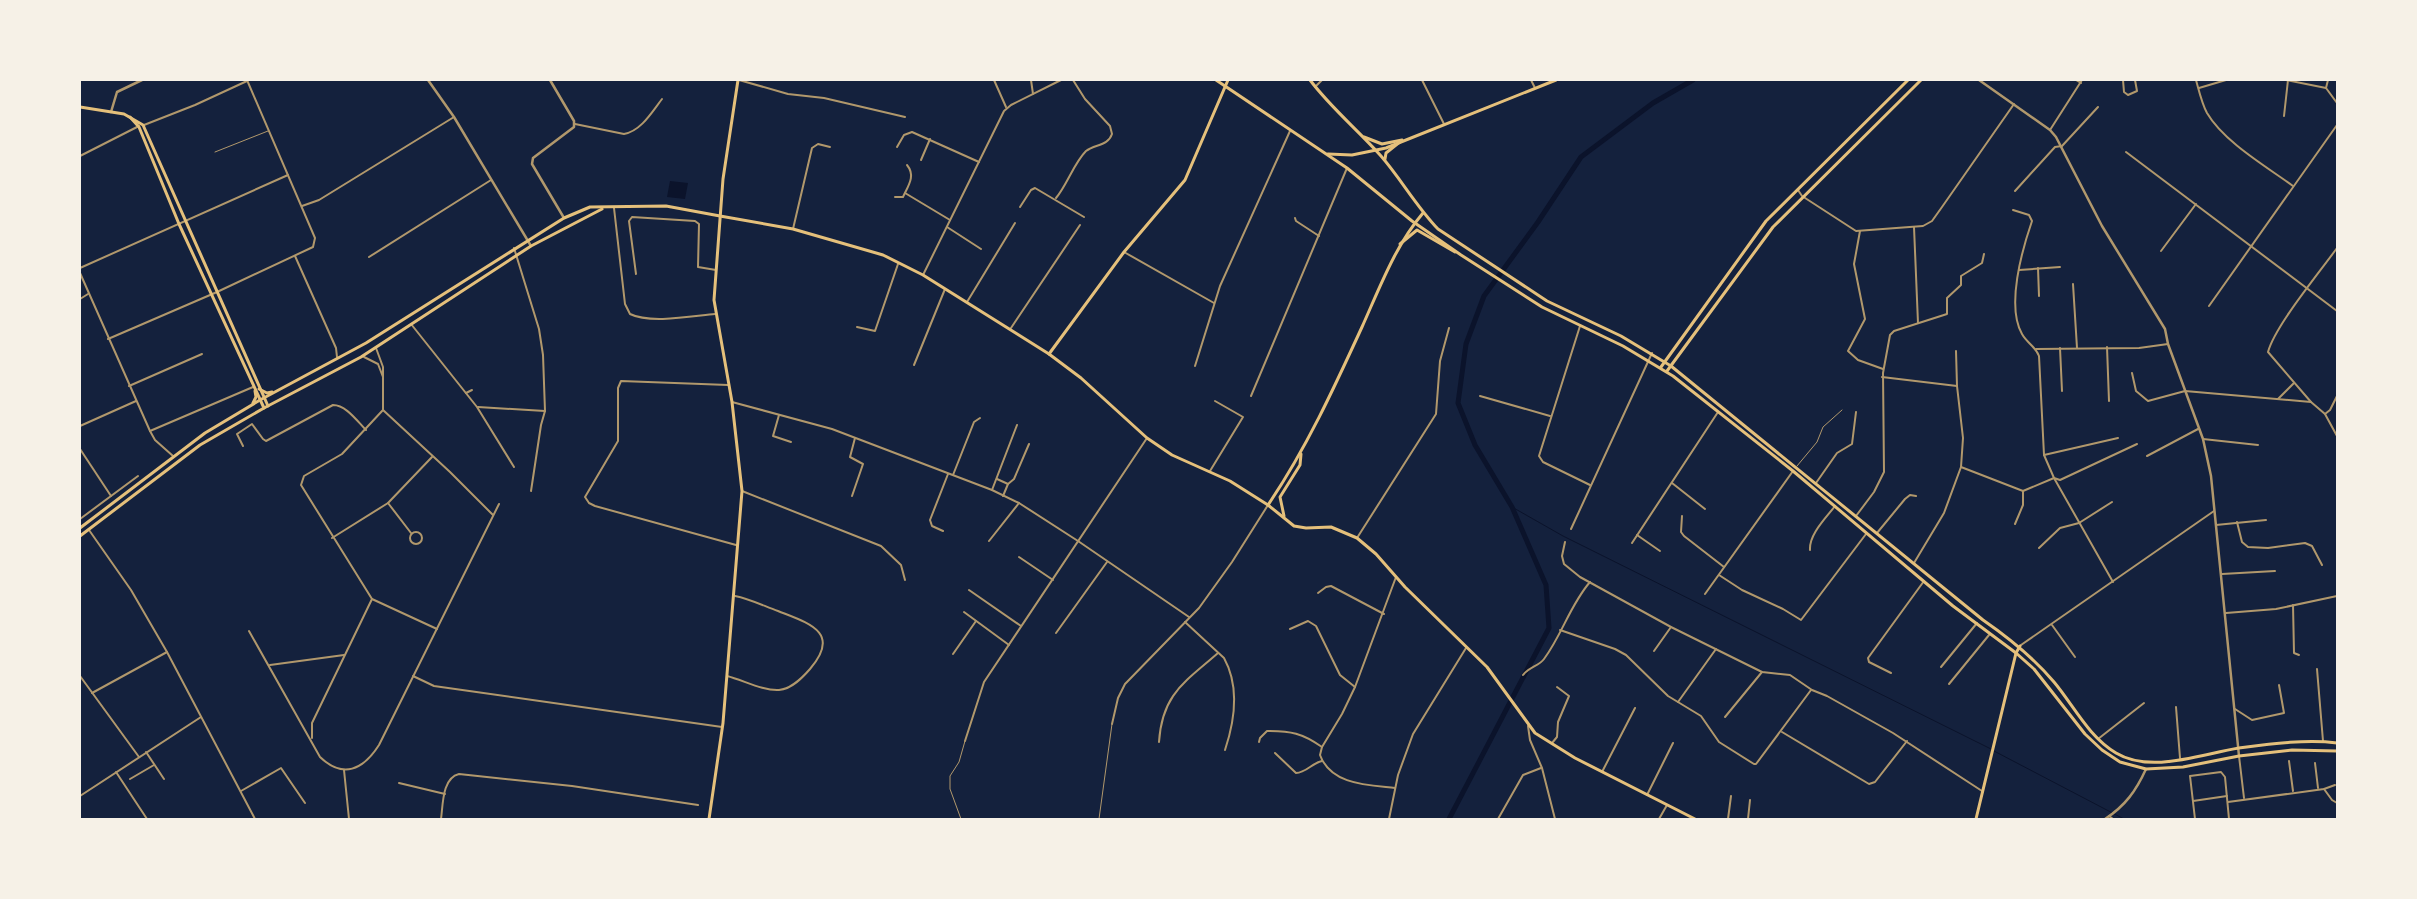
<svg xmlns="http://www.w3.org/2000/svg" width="2417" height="899" font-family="Signika,sans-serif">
<rect width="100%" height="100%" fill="#14213d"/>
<!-- water -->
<polygon fill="#0b132b" points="670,181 688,183 685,199 667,197"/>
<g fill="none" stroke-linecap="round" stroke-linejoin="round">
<!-- stream -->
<g stroke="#0b132b" stroke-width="1">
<polyline points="1512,507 1563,536 1991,749"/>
<polyline points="1994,751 2124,819"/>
</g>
<!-- canal -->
<polyline stroke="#0b132b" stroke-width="5" points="1449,819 1549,628 1546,585 1512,507 1475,445 1458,403 1466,344 1484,296 1538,222 1581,157 1653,103 1693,80"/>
<!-- service -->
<g stroke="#b1986c" stroke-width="1">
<polyline points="215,152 268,131"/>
<polyline points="1797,466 1817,442 1823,427 1842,410"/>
<polyline points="961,819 950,789 950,776 959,762 965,741"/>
<polyline points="1099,819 1112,724"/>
</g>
<!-- minor -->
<g stroke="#b1986c" stroke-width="2">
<polyline points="739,80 788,94 824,98 905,117"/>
<polyline points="994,80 1006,107"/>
<polyline points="1031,80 1033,94"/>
<polyline points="1422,80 1444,124"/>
<polyline points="1531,80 1535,88"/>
<polyline points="2076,80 2081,83"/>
<polyline points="2123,80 2124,92 2128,95 2137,91 2135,80"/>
<path d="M2196,80C2199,91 2202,104 2207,113C2224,142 2267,167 2293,186"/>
<polyline points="2286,80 2326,88 2337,103"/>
<polyline points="1315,87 1322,80"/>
<polyline points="2199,88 2226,80"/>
<polyline points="2326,88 2328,80"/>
<polyline points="2284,116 2288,80"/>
<path d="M575,124L624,134C641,131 652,112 662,99"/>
<polyline points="144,125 195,105 247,81"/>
<polyline points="2050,130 2082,80"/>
<polyline points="897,147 904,135 912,132 979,162"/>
<polyline points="2126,152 2337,311"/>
<polyline points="80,156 139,126"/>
<polyline points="921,160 930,139"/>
<polyline points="1798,190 1802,196 1856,231 1923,226 1932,221 1942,207 2014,104"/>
<polyline points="2015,191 2055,147 2062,146 2098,107"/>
<polyline points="905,193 950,220"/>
<path d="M895,197H903C908,186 916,176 907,165"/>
<path d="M1056,198C1067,185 1074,163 1086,151C1095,144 1108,146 1112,134L1110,126L1085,99L1073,80"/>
<polyline points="302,206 319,200 454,117"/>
<polyline points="1020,207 1031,190 1035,188 1084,217"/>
<path d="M614,208L625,304L630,314C650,324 693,316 715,314"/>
<path d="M2013,210L2029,215L2032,221C2022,250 2006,306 2022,334C2027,343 2035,346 2039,356L2044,455L2054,478L2113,582"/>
<polyline points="1295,218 1296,221 1319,236"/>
<polyline points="947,227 981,249"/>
<polyline points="1914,227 1918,323"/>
<polyline points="793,229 812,148 818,144 830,147"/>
<polyline points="1860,231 1854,264 1865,319 1848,351 1858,360 1883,369"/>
<polyline points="514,248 539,329 543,355 545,411 541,425 531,491"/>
<path d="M2337,248C2319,273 2275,326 2268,352L2311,402L2325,414L2337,436"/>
<polyline points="2161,251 2196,204"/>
<polyline points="1124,252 1214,303"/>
<polyline points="295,256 336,348 337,357"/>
<polyline points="369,257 491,180"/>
<polyline points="80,268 288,175"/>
<polyline points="2038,268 2039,296"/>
<polyline points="2019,270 2060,267"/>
<polyline points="80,273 150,431 155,440 173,456"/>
<polyline points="636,274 629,221 632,217 695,221 699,224 698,267 716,270"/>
<polyline points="923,275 1004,111 1011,105 1061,80"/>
<polyline points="2073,284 2077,348"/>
<polyline points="80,299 88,294"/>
<polyline points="967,302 1015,223"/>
<polyline points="2209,306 2337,125"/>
<polyline points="411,324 477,407 514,467"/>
<polyline points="1580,326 1539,456 1543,462 1590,485"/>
<polyline points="857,327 875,331 898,264"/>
<polyline points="1011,328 1080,225"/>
<polyline points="108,339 217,292 313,247 315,238 247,80"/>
<polyline points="2107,347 2109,401"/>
<polyline points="376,348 383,367 383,410"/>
<polyline points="2060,348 2062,391"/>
<polyline points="2036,349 2139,348 2168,344"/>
<polyline points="364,357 378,364 383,377"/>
<polyline points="914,365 945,289"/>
<polyline points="1195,366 1220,286 1290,131"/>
<polyline points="2132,373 2136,391 2148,401 2185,391 2311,402"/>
<polyline points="1882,377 1957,386"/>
<polyline points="728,385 621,381 618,388 618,441 585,497 589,503 595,506 736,545"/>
<polyline points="129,386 202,354"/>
<polyline points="466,393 472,390"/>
<polyline points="1251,396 1347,168"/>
<polyline points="1480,396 1550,416"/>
<polyline points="2278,399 2294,383"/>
<polyline points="732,402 832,429 992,490 1019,503 1078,541 1189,617"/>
<polyline points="478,407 545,411"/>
<polyline points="383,410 342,454 304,476 301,485 372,599 437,629"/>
<polyline points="383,410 450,472 493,515"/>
<polyline points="2325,414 2330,410 2337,396"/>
<polyline points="779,415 773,436 791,442"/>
<polyline points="80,426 136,401"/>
<polyline points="150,431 253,387"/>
<polyline points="2203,439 2258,445"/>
<path d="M243,446L237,434L252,424L263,439L266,441L333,405C346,405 357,421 366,430"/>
<polyline points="80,449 111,496"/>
<polyline points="2044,455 2118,438"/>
<polyline points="2147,456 2198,429"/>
<polyline points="1961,467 2023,491 2054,478 2060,480 2137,444"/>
<polyline points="1210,471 1243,417 1215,401"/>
<polyline points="953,475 974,422 980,418"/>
<polyline points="997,479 1008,484"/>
<polyline points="1672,483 1705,509"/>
<polyline points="1816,483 1837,453 1852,444 1856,412"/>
<polyline points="992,490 1017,425"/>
<polyline points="742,491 881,546 901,565 905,580"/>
<polyline points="852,496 863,464 850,457 855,438"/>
<polyline points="1003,496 1008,484 1014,479 1029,444"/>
<polyline points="388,503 411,533"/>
<polyline points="1682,516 1681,532 1684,536 1724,567"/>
<polyline points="1856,516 1874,492 1884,472 1883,373 1890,335 1894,331 1947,314 1947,298 1961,285 1961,276 1982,263 1984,254"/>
<polyline points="80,519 138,476"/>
<polyline points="2237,522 2242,542 2248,547 2268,548 2305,543 2312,546 2322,565"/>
<polyline points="2015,524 2023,505 2023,491"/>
<polyline points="2216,525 2266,520"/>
<polyline points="1571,529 1652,353"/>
<polyline points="89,530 131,590 167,652 255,819"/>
<polyline points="943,531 932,526 930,520 948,474"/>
<circle cx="416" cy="538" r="6"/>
<polyline points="1877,533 1905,499 1910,495 1916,496"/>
<polyline points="1637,535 1660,551"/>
<polyline points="332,538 388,503 432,457"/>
<polyline points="1357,538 1436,414 1440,361 1449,328"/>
<polyline points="989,541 1019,503"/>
<polyline points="1565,542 1562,556 1564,564 1580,577 1671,627 1762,672 1790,675 1812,690 1827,696 1893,733 1982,791"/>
<polyline points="1632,543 1718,412"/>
<polyline points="2039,548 2060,528 2079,523 2112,502"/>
<path d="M1810,550C1809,534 1826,518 1835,506"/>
<polyline points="1019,557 1053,580"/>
<polyline points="1914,563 1944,513 1961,467 1963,438 1957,386 1956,351"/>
<polyline points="2222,574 2275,571"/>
<polyline points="1719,575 1742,590 1783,609 1801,620 1866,534"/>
<polyline points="969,590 1021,626"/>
<polyline points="1318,593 1326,587 1331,586 1384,614"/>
<polyline points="1705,594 1793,471"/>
<polyline points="2293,605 2294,653 2299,655"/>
<polyline points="964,612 1009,645"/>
<polyline points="2226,613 2276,609 2337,596"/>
<path d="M1185,622L1224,658C1240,687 1235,720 1225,750"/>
<polyline points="2052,625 2075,657"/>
<polyline points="1290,629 1308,621 1316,626 1340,675 1355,687"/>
<polyline points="1560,630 1615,649 1626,655 1668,696 1701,716 1719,742 1754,764 1756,764 1811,690"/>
<path d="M249,631L320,757C343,779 363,770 379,745L499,504"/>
<polyline points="1056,633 1107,562"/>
<polyline points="2021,645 2214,511"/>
<polyline points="1654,651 1671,627"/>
<polyline points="953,654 976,621"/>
<polyline points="270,665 344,655"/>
<polyline points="1941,667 1977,623"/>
<polyline points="2317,669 2323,741"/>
<polyline points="1891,673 1869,662 1868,658 1924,581"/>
<path d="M1523,675C1529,667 1539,666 1544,659C1562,635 1570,605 1590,582"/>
<polyline points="80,676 139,757"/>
<polyline points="413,676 434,686 722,727"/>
<path d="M727,676C743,680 763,691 779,690C792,689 803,677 810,669C842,632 808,623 778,611C764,606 750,599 735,596"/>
<polyline points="1949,684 1989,635"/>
<polyline points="92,693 167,652"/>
<polyline points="1678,702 1716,649"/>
<polyline points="2176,707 2180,758"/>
<polyline points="2235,709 2252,720 2284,713 2279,685"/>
<polyline points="1725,717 1762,672"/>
<polyline points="1112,724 1118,698 1125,684 1199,608 1232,562 1268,505"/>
<polyline points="1528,726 1530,740 1542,768 1555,819"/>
<polyline points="1782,732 1869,784 1875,782 1907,741"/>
<polyline points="312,738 312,723 372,599"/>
<polyline points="2098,739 2144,703"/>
<polyline points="965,741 984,682 1147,438"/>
<path d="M1159,742C1162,694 1185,682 1218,653"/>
<path d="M1259,742L1260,738L1267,731C1291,731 1302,733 1322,747"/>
<polyline points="1552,743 1557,737 1558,722 1569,696 1557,687"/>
<polyline points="146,752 164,779"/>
<path d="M1275,753L1296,773C1306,773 1312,763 1322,761"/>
<polyline points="2239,756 2244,798"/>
<polyline points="2289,761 2293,791"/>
<polyline points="2315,763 2318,788"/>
<polyline points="344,770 349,819"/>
<polyline points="116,772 147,819"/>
<polyline points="1602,772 1635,708"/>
<polyline points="130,779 154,765"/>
<polyline points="399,783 445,794"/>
<path d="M1395,788C1368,785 1331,785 1320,755L1322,747L1342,714L1355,687L1396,577"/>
<polyline points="2324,789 2332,800 2337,803"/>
<polyline points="241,791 281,768 305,803"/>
<polyline points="1647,795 1673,743"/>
<polyline points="80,796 201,717"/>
<polyline points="2193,801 2227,796"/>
<polyline points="2228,802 2324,789 2335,785"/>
<polyline points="2109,816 2113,819"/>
<path d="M441,819C443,805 442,778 459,774L572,786L698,805"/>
<polyline points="1389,819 1398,775 1413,734 1466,648"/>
<polyline points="1498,819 1523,775 1541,768"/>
<polyline points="1659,819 1667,805"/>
<polyline points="1728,819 1731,796"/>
<polyline points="1748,819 1750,800"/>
<polyline points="2195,819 2190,776 2221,772 2225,777 2229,819"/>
</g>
<!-- tertiary -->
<g stroke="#b1986c" stroke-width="2.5">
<polyline points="428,80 454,117 531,246"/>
<polyline points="550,80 574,121 574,127 533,158 532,164 564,218"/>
<polyline points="1979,80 2050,130 2056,137 2102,226 2165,329 2168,344 2203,439 2211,476 2239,756"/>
<polyline points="111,112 117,92 142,80"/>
<path d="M2105,819C2125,806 2136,791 2146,769"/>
</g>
<!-- secondary -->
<g stroke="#e5c07b" stroke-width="3">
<polyline points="80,107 124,114 143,125 268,406"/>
<polyline points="130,117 139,127 179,224 264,408"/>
<polyline points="1328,154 1352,155 1386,148 1556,80"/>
<polyline points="720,216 793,229 883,255 923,275 1049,354 1081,378 1147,438 1172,455 1230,481 1268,505 1294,526 1306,528 1331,527 1357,538 1376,554 1405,587 1487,667 1535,733 1575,758 1695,819"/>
<polyline points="1049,354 1124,252 1185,180 1228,80"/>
<path d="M1268,505C1306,449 1334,388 1362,327C1380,287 1395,246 1423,213"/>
<polyline points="1284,516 1280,497 1300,465 1301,454"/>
<polyline points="1976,819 2016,653 2020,646"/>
</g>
<!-- primary -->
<g stroke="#e5c07b" stroke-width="3">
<polyline points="1216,80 1347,168 1412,221 1461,255 1542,307 1623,346 1673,376 1793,471 1953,606 2016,653 2034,669 2085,734 2102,750 2120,762 2146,769 2183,767 2239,756 2292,750 2337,751"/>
<path d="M1310,80C1331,108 1358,130 1381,156C1401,179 1416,206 1438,229L1547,301L1621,336L1671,366L1983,620C2009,638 2033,657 2054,682C2074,706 2088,736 2116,753C2151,774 2201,754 2239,748C2270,744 2306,739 2337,743"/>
<polyline points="1364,137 1382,144 1402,140"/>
<polyline points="1385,159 1386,153 1401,141"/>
<polyline points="1400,244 1417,230 1455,252"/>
<polyline points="259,389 267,393 272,392"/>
<polyline points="253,403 256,397 255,391"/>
<polyline points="80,528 205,433 260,400 366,343 564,218 590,207 666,206 720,216"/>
<polyline points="80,536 200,445 264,408 361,357 531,246 602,209"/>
<polyline points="709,819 723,723 742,491 732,402 714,300 723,179 738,80"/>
</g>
<!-- trunk -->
<g stroke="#e5c07b" stroke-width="3">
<polyline points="1661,367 1766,221 1908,80"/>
<polyline points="1667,371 1773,227 1921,80"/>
</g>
</g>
<!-- border -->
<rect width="2417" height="899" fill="none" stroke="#f6f1e7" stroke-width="162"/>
</svg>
